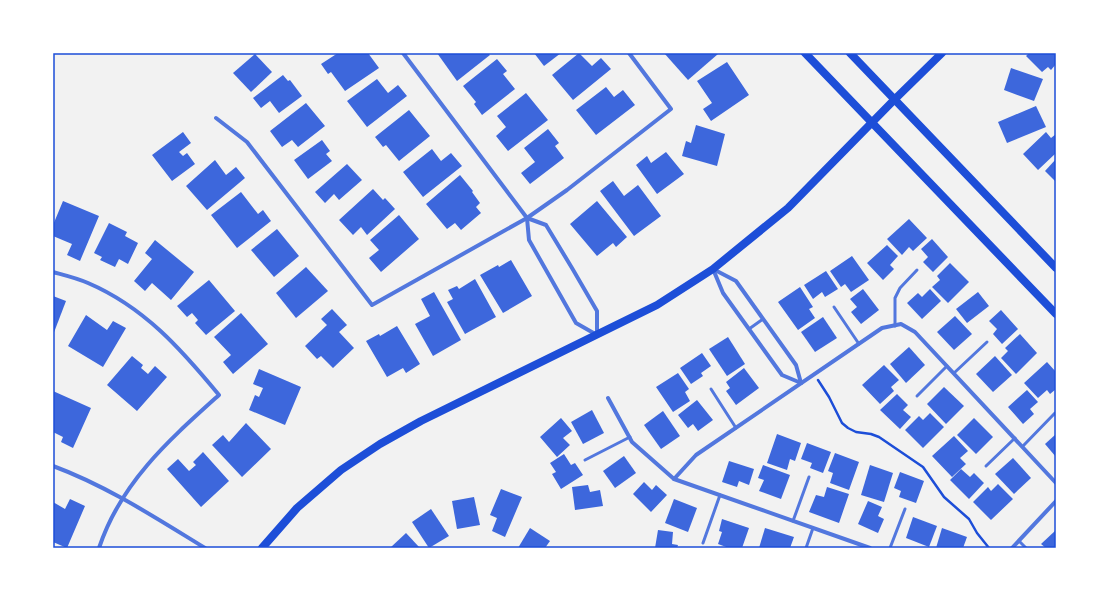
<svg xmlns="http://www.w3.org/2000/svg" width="1109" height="601" font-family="'Source Serif 4',serif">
<rect width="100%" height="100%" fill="#f2f2f2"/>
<!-- building -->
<g fill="#3d67dc">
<polygon points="338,53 368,53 379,68 345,91 331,72 328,74 321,64"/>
<polygon points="437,53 488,53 490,55 457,81"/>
<polygon points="534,53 561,53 544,66"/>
<polygon points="579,53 592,66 601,58 611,69 573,100 552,75"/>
<polygon points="664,53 717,53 718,54 688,80"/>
<polygon points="1029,53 1055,53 1056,64 1051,70 1048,67 1042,72 1026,56"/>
<polygon points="255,54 272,72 251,92 233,73"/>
<polygon points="497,59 507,71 503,74 515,89 482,115 474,104 476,102 463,86"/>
<polygon points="727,62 749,95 711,121 703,109 712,103 697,81"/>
<polygon points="1011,68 1043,79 1034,101 1004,90"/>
<polygon points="283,75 288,81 290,80 302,96 279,113 270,101 261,108 253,98"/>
<polygon points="377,79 388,93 398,85 407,96 367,127 347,101"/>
<polygon points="606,87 614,97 623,90 635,105 596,135 576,110"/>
<polygon points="526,93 548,120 508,151 496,136 506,127 497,116"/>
<polygon points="306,103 325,126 298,147 292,140 282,147 270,131"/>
<polygon points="1036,106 1046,127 1007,143 998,122"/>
<polygon points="409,110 430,136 399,161 386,145 383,147 375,137"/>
<polygon points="696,125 725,134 717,166 682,156 686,141 691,143"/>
<polygon points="548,129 559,143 555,146 564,158 530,184 521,173 535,162 524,148"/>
<polygon points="183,132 191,143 179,152 183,156 187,153 195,164 172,181 152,155"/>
<polygon points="1046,132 1051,138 1056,134 1056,153 1038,170 1023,154"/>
<polygon points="322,140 330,151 326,154 332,161 308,179 294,160"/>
<polygon points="432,149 441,161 451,153 462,166 423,197 403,172"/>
<polygon points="666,152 684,174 657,194 636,165 647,156 651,163"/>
<polygon points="1056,159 1056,182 1045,171"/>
<polygon points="215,160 226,175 236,167 245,178 207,210 186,186"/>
<polygon points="347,164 362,180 339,200 334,194 325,203 315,192"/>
<polygon points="460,175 473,191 472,192 480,203 476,207 481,213 461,230 455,223 447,229 426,204"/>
<polygon points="613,181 624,196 638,185 661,216 634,236 600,191"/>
<polygon points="373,189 383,200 385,198 395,209 367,235 361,227 353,235 339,220"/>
<polygon points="241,192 258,214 263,210 271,221 237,248 211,215"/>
<polygon points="63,201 99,216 80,261 67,255 72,244 53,236 53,225"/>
<polygon points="597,201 627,237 616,247 613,243 597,256 570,224"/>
<polygon points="399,215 419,239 381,272 369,258 379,250 370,240"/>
<polygon points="909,219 927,238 913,251 909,247 902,255 887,239"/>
<polygon points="109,223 127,232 125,236 138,243 128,264 119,259 115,267 100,260 102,257 94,253"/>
<polygon points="277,229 299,256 274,277 251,250"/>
<polygon points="932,239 948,257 933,272 923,262 928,257 921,249"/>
<polygon points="155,240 194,272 171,300 152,283 145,291 134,281 152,259 145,253"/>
<polygon points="887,245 898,256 890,265 894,269 883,280 867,263"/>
<polygon points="852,256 869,280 851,292 845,284 841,287 830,271"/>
<polygon points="511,260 532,296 503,313 480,275 498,265 499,267"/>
<polygon points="950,263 969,282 948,303 932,287 940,280 937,276"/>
<polygon points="306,267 328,291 296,318 276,293"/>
<polygon points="826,271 838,289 825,297 822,292 813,299 804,285"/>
<polygon points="475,279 496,317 465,334 447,302 453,299 448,290 457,286 459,289"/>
<polygon points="209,280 235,311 206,335 195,323 198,320 192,313 187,317 177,306"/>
<polygon points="800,287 813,307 809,309 815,318 798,330 778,302"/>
<polygon points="863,289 879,310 861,324 851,312 857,307 850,299"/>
<polygon points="930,289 941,301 922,319 907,303 918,293 922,297"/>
<polygon points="434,292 461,340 433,356 415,324 430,316 421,299"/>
<polygon points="978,292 989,306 967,323 956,309"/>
<polygon points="53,296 66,301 53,335"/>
<polygon points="332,309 347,325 339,332 354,348 333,368 321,356 317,359 305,346 327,325 321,319"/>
<polygon points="1001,310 1018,329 1002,344 993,334 997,329 989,321"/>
<polygon points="241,313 268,344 233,374 223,362 231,355 214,337"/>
<polygon points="86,315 107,330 113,321 126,328 103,367 68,346"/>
<polygon points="955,316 972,334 954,350 937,332"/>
<polygon points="823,317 837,338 815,352 801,332"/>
<polygon points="397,326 420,364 406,373 403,368 387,377 366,341 379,334 380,336"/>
<polygon points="1020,334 1037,353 1016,374 1001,358 1008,351 1005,348"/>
<polygon points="728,337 745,364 727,376 709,349"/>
<polygon points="909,347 925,365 906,383 890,364"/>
<polygon points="702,353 711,366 701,373 703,376 691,384 680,368"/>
<polygon points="132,356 143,365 141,368 148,374 155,366 167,377 137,411 107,385"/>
<polygon points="995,356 1012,375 993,392 976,374"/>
<polygon points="1047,362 1056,372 1056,389 1050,394 1047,390 1038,398 1024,383"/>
<polygon points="884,365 899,380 891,387 894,391 880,404 862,385"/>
<polygon points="744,368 759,388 736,405 726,391 730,388 726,382"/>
<polygon points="259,369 301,387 285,425 249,410 255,395 259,397 263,388 253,384"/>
<polygon points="678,373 689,389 685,392 690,401 673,412 656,387"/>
<polygon points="944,387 964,406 946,424 927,404"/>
<polygon points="1027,390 1038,402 1030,409 1034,414 1023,424 1008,407"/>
<polygon points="53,391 91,408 73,448 61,442 63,437 53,432"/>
<polygon points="897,394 908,405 903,410 911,417 900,429 880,410"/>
<polygon points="697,400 713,420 698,431 693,424 688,428 678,415"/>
<polygon points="592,410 604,433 583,444 571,422"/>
<polygon points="663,411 680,436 661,449 644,425"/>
<polygon points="930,413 944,427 923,448 905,430 919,416 923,420"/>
<polygon points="561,418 572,431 563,438 570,445 557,457 540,437"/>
<polygon points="974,418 993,437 976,454 957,435"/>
<polygon points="246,423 271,449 242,477 212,445 223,435 229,442"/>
<polygon points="777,434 801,443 795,461 790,459 787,470 767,463"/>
<polygon points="1056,434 1056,457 1045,444"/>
<polygon points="954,436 968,451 960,458 966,464 952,477 932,456"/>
<polygon points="807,443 831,452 823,473 810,468 812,463 801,459"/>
<polygon points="203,452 229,481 201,507 167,469 178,459 189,471 196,465 193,462"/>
<polygon points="835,453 859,462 849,490 830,483 833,473 828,471"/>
<polygon points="564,454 571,465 575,463 583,475 561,489 552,474 556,472 550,463"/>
<polygon points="624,456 636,473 615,488 603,471"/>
<polygon points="1013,458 1031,478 1014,494 995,474"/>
<polygon points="729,461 754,469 749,485 739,481 737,487 722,482"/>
<polygon points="763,465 790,475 781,499 759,491 764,480 758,478"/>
<polygon points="870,465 893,473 884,502 861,495"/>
<polygon points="961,469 970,477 974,473 984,483 969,499 950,480"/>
<polygon points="900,472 924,481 916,503 899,497 901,491 894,488"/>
<polygon points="644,482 652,490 656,485 667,495 651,512 633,494"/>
<polygon points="998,484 1013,499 991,520 973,502 988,487 991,491"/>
<polygon points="588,485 590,492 600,490 603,506 575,510 572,487"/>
<polygon points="827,487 849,494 839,523 809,512 816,495 824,497"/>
<polygon points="501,489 522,497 505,537 492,531 497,518 490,515"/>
<polygon points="474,497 480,525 457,529 452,501"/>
<polygon points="70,499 85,506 67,548 53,542 53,502 65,509"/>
<polygon points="674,499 697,508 688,532 665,523"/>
<polygon points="868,501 882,507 878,516 884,519 878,533 858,524"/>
<polygon points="431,509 449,536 429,548 412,522"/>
<polygon points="913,517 937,526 929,547 906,538"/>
<polygon points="722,519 749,528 742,548 729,548 718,544 722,532 719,531"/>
<polygon points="530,528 550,541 545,548 518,548"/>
<polygon points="765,528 794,537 790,548 759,548"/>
<polygon points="942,528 967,537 963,548 936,548"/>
<polygon points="658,530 673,532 672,544 678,545 677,548 655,548"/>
<polygon points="1056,530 1056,548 1046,548 1041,544"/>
<polygon points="406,533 420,548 390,548"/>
</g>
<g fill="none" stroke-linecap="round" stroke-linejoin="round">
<!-- path -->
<polyline stroke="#1d4ed8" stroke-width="2.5" points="818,380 829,397 842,423 848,428 856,432 871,434 879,437 923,467 944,497 969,519 977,533 989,548"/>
<!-- service -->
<g stroke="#5277de" stroke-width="3">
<polyline points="834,307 859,344"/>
<polyline points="895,326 895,298 900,288 917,270"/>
<polyline points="749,329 763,319"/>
<polyline points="954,373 987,342"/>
<polyline points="711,389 736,428"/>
<polyline points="917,396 947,366"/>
<polyline points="1023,446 1055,413"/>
<polyline points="585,460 630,437"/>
<polyline points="986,466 1015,438"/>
<polyline points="793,521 809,477"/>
<polyline points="1019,541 1026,548"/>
<polyline points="703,543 720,495"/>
<polyline points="806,548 813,528"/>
<polyline points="890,548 905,509"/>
</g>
<!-- minor -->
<g stroke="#5277de" stroke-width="4">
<polyline points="403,53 527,218 529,240 576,323 597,335"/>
<polyline points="216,118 247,142 372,305 527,218 567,190 671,109 629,53"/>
<polyline points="527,218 546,225 572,268 597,311 597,334"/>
<polyline points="713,269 736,281 796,365 801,383"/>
<polyline points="713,269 723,293 782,375 801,383"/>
<path d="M53,272C64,275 77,278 88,283C144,307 181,349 219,395C169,440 121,482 99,548"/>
<polyline points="608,398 632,442 674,479 870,548"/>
<path d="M53,466C107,486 156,518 205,548"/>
<polyline points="674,479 696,455 882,328 901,324 915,332 1056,483"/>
<polyline points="1012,548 1056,501"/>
</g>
<!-- secondary -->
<g stroke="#1d4ed8" stroke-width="8">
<polyline points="805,53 1056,314"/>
<polyline points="850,53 1056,268"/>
<polyline points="262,548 297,508 341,470 380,444 421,421 657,305 713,269 788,208 894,100 942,53"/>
</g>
</g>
<!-- border -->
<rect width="1109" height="601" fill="none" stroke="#ffffff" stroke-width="108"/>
<rect x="54" y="54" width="1001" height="493" fill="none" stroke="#1d4ed8" stroke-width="1.5"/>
</svg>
